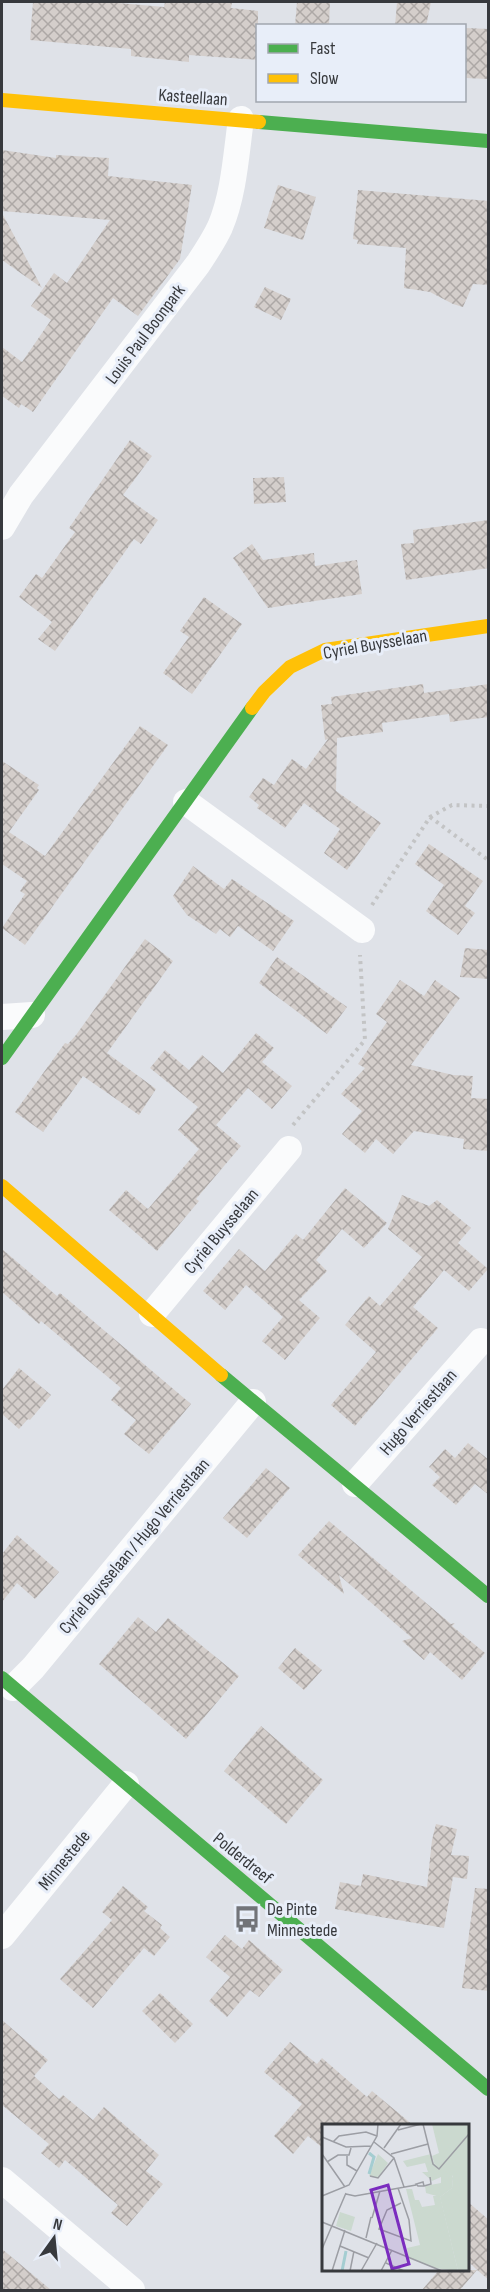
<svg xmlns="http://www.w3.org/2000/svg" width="490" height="2292" font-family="'Sofia Sans Condensed',sans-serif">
<defs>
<pattern id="building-cross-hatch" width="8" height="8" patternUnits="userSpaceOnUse" patternTransform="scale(1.5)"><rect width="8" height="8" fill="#d4cecb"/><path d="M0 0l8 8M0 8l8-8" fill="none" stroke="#ada8a6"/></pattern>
</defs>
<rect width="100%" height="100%" fill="#dfe2e8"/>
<!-- building -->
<g fill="url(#building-cross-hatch)">
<polygon points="33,2 107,2 164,7 165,2 232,2 231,8 258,11 258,60 189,55 189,62 131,56 131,49 30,40"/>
<polygon points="297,2 330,2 329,26 295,26"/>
<polygon points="397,2 431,2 426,26 395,26"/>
<polygon points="465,28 489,29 489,79 465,78"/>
<polygon points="2,150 56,158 56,155 109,158 108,176 192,185 180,259 138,316 113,298 33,412 21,404 19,408 2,396 2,347 22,362 51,320 31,306 54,273 67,283 110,220 2,211"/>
<polygon points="278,185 316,197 303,240 264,228"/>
<polygon points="358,190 489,201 489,285 473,284 463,307 453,304 430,292 404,288 406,248 357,244 358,240 353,239"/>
<polygon points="2,213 42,288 2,260"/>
<polygon points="265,287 291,299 281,320 254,307"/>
<polygon points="130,440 152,456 123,495 158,520 141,544 134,539 55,651 38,639 52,622 19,597 36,574 42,578 75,532 69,528"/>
<polygon points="284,477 286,502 254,504 253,478"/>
<polygon points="489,520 489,568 406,580 401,544 414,543 413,530"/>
<polygon points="252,544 263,560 314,553 315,566 357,560 362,594 268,608 233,558"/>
<polygon points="204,597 242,624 192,694 163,673 189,637 180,631"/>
<polygon points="423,684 424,693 489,684 489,717 450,722 449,714 382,723 383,732 337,738 336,791 381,823 347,870 324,853 340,829 304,803 285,828 257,808 259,805 249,797 263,778 274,785 292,759 306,769 328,739 325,740 321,705 332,704 331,697"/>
<polygon points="140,726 168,745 25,945 2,928 25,894 20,891 27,881 2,864 2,761 39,785 37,788 39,790 9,832 45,856"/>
<polygon points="429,844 483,881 465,906 475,913 458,935 426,911 444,885 415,864"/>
<polygon points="193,866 224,889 232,879 294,921 273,951 238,926 230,937 220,929 216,934 187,915 173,896"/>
<polygon points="145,939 173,961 107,1053 156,1089 139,1115 83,1076 43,1132 15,1112 65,1043 68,1044 76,1035"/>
<polygon points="465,948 489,950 489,979 460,977"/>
<polygon points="277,957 347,1007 327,1034 259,983"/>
<polygon points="400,980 424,996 435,980 460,998 411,1065 453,1075 473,1076 471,1098 489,1099 489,1151 463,1149 464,1139 414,1131 393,1154 376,1139 365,1153 342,1134 362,1111 341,1094 365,1068 358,1064 387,1022 376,1014"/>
<polygon points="256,1033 274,1048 262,1062 292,1086 272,1109 248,1088 216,1125 241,1146 196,1199 199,1201 157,1251 109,1210 126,1190 148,1209 199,1149 178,1130 198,1107 150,1068 165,1050 189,1070 202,1055 223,1073"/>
<polygon points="345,1188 387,1223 364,1248 342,1229 316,1260 327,1271 299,1300 320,1318 285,1360 262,1341 283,1317 246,1285 225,1310 203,1291 239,1249 265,1271 296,1234 303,1240"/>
<polygon points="402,1195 429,1206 437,1200 471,1228 458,1243 488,1269 469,1291 444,1270 413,1307 438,1328 355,1426 331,1405 376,1352 345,1325 369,1296 380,1306 422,1257 388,1229"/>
<polygon points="2,1249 57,1296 60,1293 191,1404 149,1454 124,1434 136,1420 111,1400 121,1388 41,1321 39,1324 2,1292"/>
<polygon points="19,1368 51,1395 30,1420 28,1419 19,1429 2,1414 2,1390"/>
<polygon points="468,1443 489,1460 489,1495 475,1484 456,1505 432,1485 440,1477 429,1467 445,1449 455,1458"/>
<polygon points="266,1468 290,1488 247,1538 223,1518"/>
<polygon points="329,1521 451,1624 455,1623 452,1626 485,1653 462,1680 430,1652 424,1660 402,1641 412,1638 339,1575 344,1594 298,1555"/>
<polygon points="17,1535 59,1572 35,1599 17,1583 2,1602 2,1554"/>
<polygon points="138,1617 156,1632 168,1618 239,1676 186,1739 99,1664"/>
<polygon points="295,1648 322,1670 304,1690 278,1668"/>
<polygon points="261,1726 323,1780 286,1824 224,1771"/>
<polygon points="436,1824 457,1829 451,1855 469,1856 467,1879 453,1877 444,1928 335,1909 340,1882 361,1886 363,1874 427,1887 432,1840"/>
<polygon points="123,1886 148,1907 144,1911 162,1925 160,1928 170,1937 154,1956 144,1948 93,2008 60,1979 112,1920 102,1912"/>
<polygon points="475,1888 489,1889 489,1991 462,1988"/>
<polygon points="225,1935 242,1949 249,1940 283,1970 259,1997 250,1990 227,2017 209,2001 230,1977 206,1957"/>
<polygon points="160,1993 193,2024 175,2043 142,2011"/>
<polygon points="2,2020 48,2060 34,2076 59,2099 63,2095 93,2120 104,2107 159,2155 146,2171 163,2184 127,2226 111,2213 118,2205 65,2160 59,2168 41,2153 49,2144 2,2105"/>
<polygon points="290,2042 317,2064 322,2058 367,2097 372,2091 414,2126 324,2126 324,2149 308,2136 293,2154 274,2136 302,2104 264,2072"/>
<polygon points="468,2202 489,2220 489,2280 477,2270 460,2290 422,2290 439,2270 477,2270 468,2261"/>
<polygon points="2,2249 51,2290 2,2290"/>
</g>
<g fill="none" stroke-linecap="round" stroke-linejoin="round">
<!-- path -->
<g stroke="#c3c4c5" stroke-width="4" stroke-dasharray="3 4.5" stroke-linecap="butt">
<polyline points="430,817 488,860"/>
<polyline points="372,905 430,817 452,805 488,806"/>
<polyline points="293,1125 365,1040 360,955"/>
</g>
<!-- street -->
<g stroke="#fafbfc" stroke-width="26">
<path d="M2,527L21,495L198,264C206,252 214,240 220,227C234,194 236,155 241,119"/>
<polyline points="186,802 362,930"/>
<polyline points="2,1017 32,1015"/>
<polyline points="152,1314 289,1149"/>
<polyline points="355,1484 481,1341"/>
<polyline points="13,1688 33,1668 253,1402"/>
<polyline points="2,1936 126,1784"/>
<polyline points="2,2180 132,2290"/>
</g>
<!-- fast -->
<g stroke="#4caf50" stroke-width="14">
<polyline points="259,122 488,141"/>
<polyline points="2,1058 252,708"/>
<polyline points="221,1375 488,1596"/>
<polyline points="2,1678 488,2089"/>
</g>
<!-- slow -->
<g stroke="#ffc107" stroke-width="14">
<polyline points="2,100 259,122"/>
<polyline points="252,708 264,692 290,667 325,650 488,626"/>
<polyline points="2,1186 221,1375"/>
</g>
</g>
<!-- icons -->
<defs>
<symbol id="bus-bare" viewBox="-9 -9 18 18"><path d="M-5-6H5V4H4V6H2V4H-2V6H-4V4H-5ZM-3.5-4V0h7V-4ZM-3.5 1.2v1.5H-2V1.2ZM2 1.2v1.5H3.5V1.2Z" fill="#727479" stroke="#e8eef9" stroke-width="2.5" paint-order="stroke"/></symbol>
</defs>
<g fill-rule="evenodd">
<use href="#bus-bare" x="228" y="1900" width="38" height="38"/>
</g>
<g text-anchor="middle" stroke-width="6" stroke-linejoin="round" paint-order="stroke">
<!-- street labels -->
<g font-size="18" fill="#37393d" stroke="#e8eef9">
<text transform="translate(193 97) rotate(4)" y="6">Kasteellaan</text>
<text transform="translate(145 334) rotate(-53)" y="6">Louis Paul Boonpark</text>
<text transform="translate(375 644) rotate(-10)" y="6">Cyriel Buysselaan</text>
<text transform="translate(221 1231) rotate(-50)" y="6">Cyriel Buysselaan</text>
<text transform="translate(418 1412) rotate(-49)" y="6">Hugo Verriestlaan</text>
<text transform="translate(134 1546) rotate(-50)" y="6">Cyriel Buysselaan / Hugo Verriestlaan</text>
<text transform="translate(243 1858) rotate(39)" y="6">Polderdreef</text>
<text transform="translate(64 1860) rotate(-51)" y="6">Minnestede</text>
</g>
<!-- poi labels -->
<g font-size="18" fill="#37393d" stroke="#e8eef9" text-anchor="start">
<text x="267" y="1915">De Pinte<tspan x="267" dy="21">Minnestede</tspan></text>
</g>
</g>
<!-- overview -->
<g transform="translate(322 2124)">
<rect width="147" height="147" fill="#dfe2e8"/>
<path d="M56,30L66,39L56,54L47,52ZM84,65H90L93,76H97L100,83L113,81L111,72H118L136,147L112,144L86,133L85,124L98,121Z" fill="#cbd9cf"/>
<path d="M109,30L112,40L126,38L131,54L130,64L118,73L104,69L103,62L119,59V53L110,57L100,48H106L103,39L85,43L81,37Z" fill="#cbd9cf"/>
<path d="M18,88L33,93L29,107L14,102Z" fill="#cbd9cf"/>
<path d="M110,0H147V147H136L118,73L130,64L131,52L113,42L110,32L117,29Z" fill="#cbd9cf"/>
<path fill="none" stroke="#a4cdd1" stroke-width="3" d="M47,50L52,33L47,29M20,147L24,127"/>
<path fill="none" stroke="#9c9ea4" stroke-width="1.5" d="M101,0L111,40L117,45L147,10M76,6L99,0M0,13L24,23L49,22M11,18L17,12L44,8L55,12M52,18L72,34L82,63M62,24L79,0M0,30L23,63M69,30L106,20M25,32V41L35,47M5,38L16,31H27L29,24M48,52L56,54L72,34M102,62L101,58L94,60L96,62H102L109,60L108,53M76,64L87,96L89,117L57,105L65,86L79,79M24,70L33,72L94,61M0,72L27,61L55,12L56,0M50,94L58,67M0,98L120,147M44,114L49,93M18,122L47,134M0,125L24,69M64,139L82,147M10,147L23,106M28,147L32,127M39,147L55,119M59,147L70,126"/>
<path fill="#7b2cbf" fill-opacity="0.15" stroke="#7b2cbf" stroke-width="3" d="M66,61L87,140L70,145L49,66Z"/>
<rect width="147" height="147" fill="none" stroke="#37393d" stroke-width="3"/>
</g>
<!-- border -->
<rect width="490" height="2292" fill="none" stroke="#37393d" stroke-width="6"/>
<!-- legend -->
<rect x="256" y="24" width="210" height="78" fill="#e8eef9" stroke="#a1a6ae" stroke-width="1.5"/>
<rect x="268" y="44" width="30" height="9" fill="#4caf50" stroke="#a1a6ae" stroke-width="1.5"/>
<text x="310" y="54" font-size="18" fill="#37393d">Fast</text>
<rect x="268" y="74" width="30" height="9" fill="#ffc107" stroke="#a1a6ae" stroke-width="1.5"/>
<text x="310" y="84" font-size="18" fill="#37393d">Slow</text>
<!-- north arrow -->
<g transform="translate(54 2238) rotate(15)" stroke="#e8eef9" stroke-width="4.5" paint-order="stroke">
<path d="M0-4.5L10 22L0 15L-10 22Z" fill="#37393d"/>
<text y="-9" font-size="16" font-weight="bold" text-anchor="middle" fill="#37393d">N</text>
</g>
</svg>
